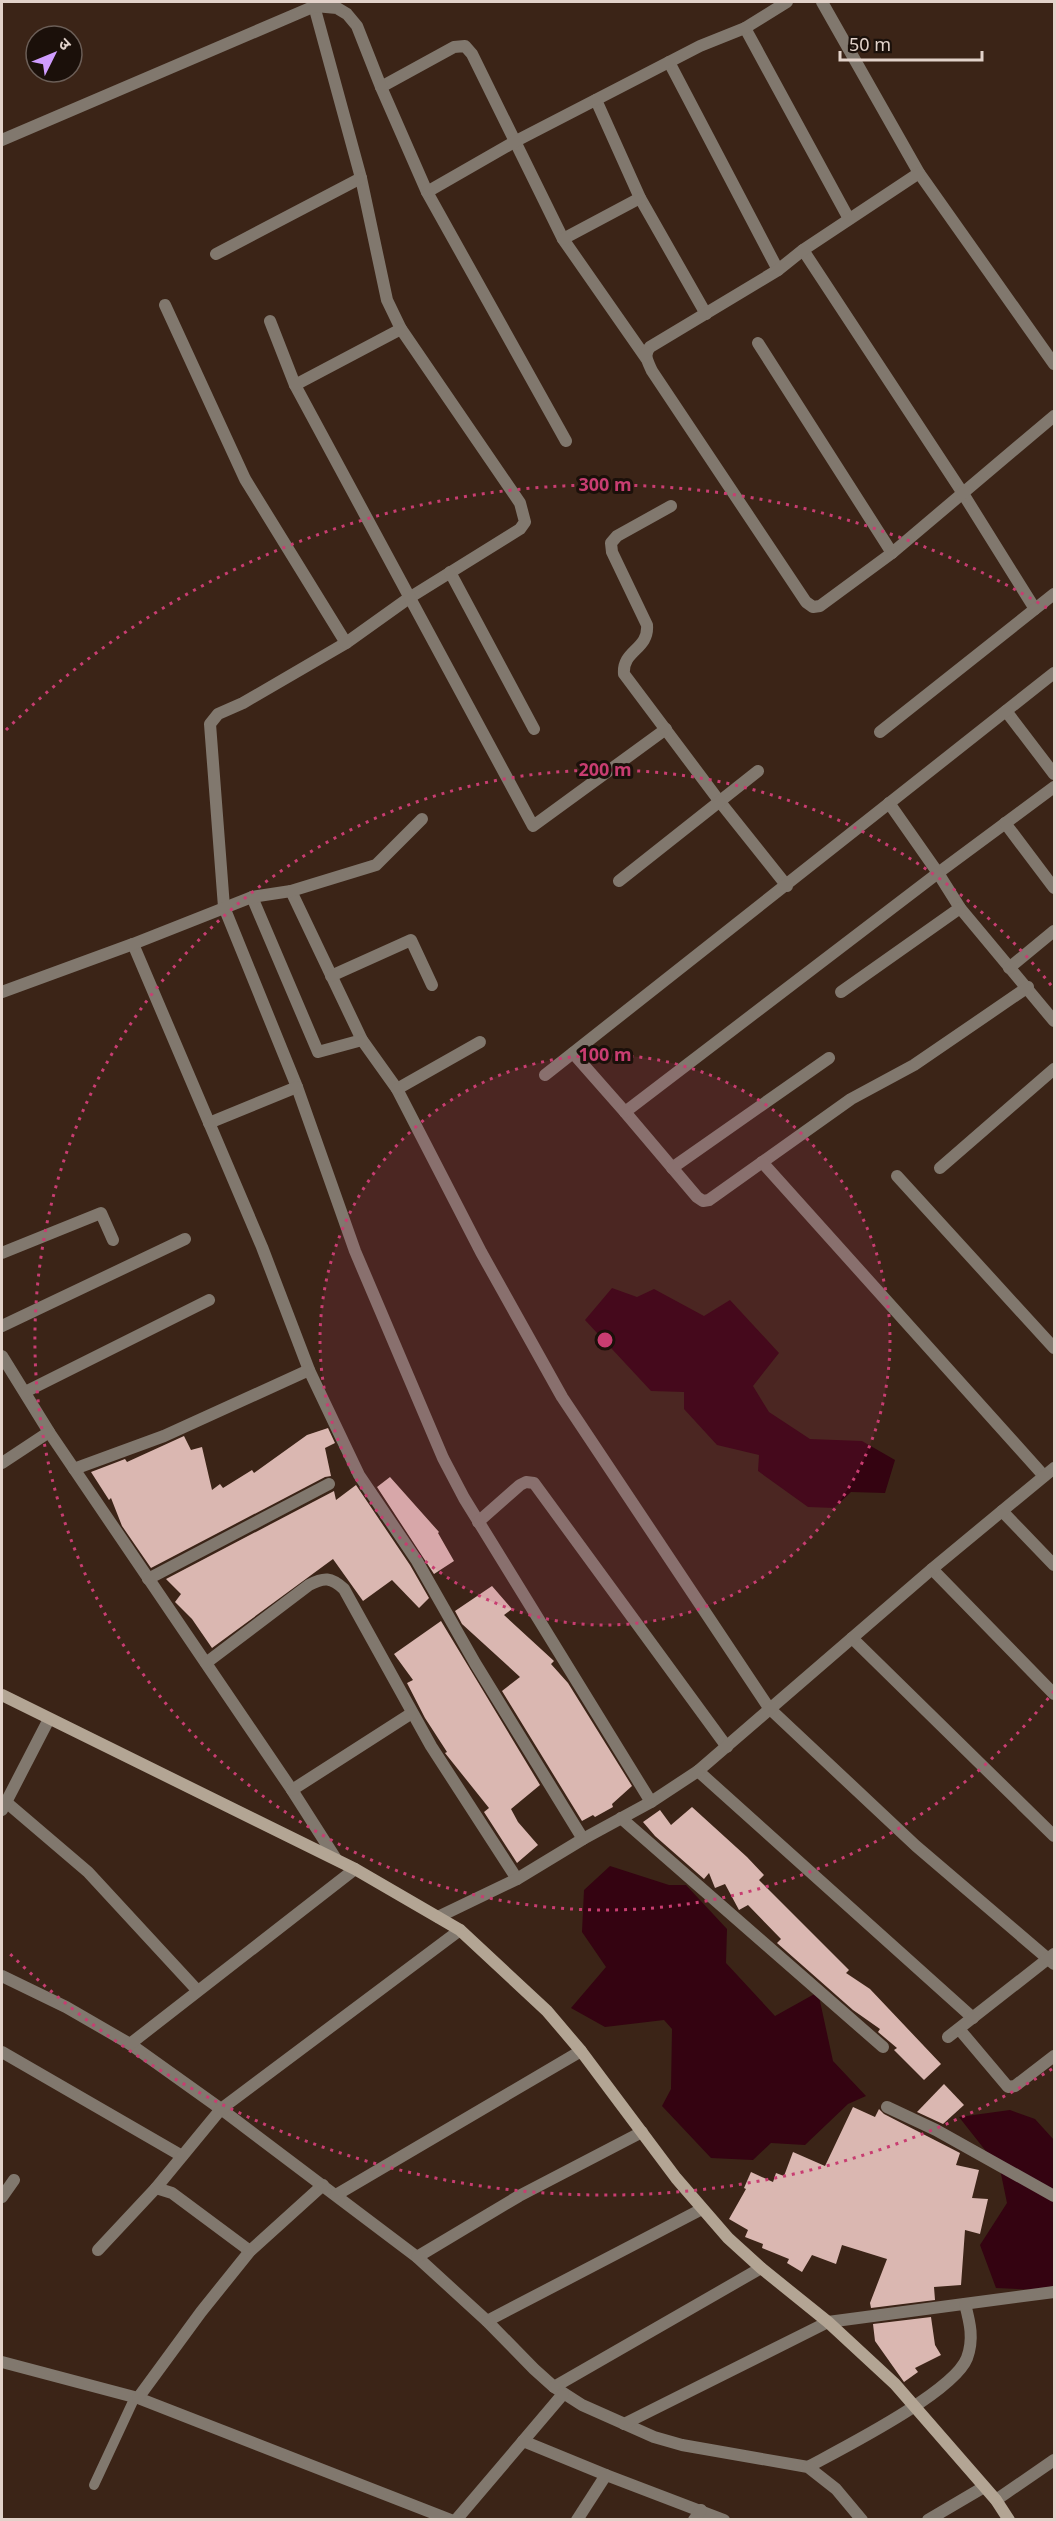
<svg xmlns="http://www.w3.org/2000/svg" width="1056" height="2521" font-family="'Noto Sans','Noto Sans Devanagari',sans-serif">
<rect width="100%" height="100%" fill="#3b2417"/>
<!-- water -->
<g fill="#340311">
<polygon points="612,1288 637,1297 654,1289 704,1316 730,1300 779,1353 753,1386 769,1412 810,1439 862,1441 895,1460 885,1493 851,1492 834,1508 808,1507 758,1471 759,1455 717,1445 684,1409 684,1392 651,1391 585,1320"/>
<polygon points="610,1866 669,1885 686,1885 727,1929 726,1963 775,2016 818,1992 833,2061 866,2096 848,2104 805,2145 771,2143 753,2160 711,2158 662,2106 671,2089 672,2029 664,2020 605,2027 571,2008 606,1967 582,1932 584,1890"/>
<polygon points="1010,2110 1035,2119 1054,2140 1054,2286 1038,2290 996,2288 980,2245 1007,2203 1000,2169 959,2117"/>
</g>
<!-- building -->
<g fill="#dab7b1">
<polygon points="328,1428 335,1443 325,1448 331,1476 325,1477 151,1568 122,1526 111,1498 109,1500 91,1472 125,1459 127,1462 184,1436 191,1450 202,1447 212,1490 220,1484 223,1488 252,1470 254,1473 307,1435"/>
<polygon points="390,1477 439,1532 438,1533 454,1561 434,1574 377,1487"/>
<polygon points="356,1485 410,1565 429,1598 419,1608 392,1580 363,1601 333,1559 212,1648 192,1619 175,1602 181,1594 166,1579 334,1491 336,1500"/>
<polygon points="492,1586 512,1609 504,1615 554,1661 551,1664 568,1683 632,1786 612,1804 613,1807 595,1817 593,1815 582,1821 502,1691 520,1677 462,1624 455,1611"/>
<polygon points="441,1621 540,1785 511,1809 518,1822 538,1845 517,1863 484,1812 489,1808 445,1753 447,1752 425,1718 407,1683 413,1680 394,1654"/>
<polygon points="692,1807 747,1857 764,1875 759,1880 849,1970 846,1973 870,1989 941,2064 924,2080 894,2050 897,2048 878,2032 880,2029 853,2010 777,1943 781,1939 748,1905 739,1910 725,1884 715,1888 709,1873 704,1879 655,1836 643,1822 660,1810 671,1825"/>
<polygon points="944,2084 964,2105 943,2124 917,2112"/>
<polygon points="853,2107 875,2117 879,2109 884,2114 960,2153 956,2165 979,2170 972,2198 988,2199 980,2234 965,2230 961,2285 934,2287 935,2300 871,2308 870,2303 887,2259 842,2245 836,2264 812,2255 802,2272 787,2263 789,2259 762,2248 763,2244 745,2237 748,2230 729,2219 746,2189 744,2188 751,2172 773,2182 776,2173 784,2176 793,2152 825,2166"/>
<polygon points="931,2317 935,2345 941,2355 915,2368 918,2372 904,2382 875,2341 873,2324"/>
</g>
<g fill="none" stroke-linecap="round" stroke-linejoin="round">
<!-- lane -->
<polyline stroke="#81786e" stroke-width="10" points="94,2485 135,2397"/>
<!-- street -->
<g stroke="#81786e" stroke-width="12">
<polyline points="313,2 361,178 387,300 401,329 520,503 525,522 520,529 409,598 346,643 243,703 218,714 210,724 224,907 297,1087 355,1251 443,1458 464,1498 651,1802"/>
<polyline points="822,2 919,173 1054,364"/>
<polyline points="745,28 849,219"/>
<polyline points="669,62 778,270"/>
<polyline points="381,87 454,47 465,46 472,54 563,239 646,358"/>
<polyline points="596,100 640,198 706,314"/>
<polyline points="2,140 315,6 337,8 347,14 357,26 381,87 427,192 566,441"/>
<polyline points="427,192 516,141 700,46 745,28 787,2"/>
<polyline points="563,239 640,198"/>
<polyline points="803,250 962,492 1035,609"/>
<polyline points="216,254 361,178"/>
<polyline points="165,305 245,479 346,643"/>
<polyline points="270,321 295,385 533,826 666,729"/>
<polyline points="758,343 892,553 1054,416"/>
<polyline points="295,385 401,329"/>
<path d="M671,506L617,536L611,543L612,552L647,625C649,650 622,650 624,674L720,802L787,886"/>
<path d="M892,553L820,606L813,607L806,602L652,371C648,362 643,355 650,347L778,270L803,250L919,173"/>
<polyline points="450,572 534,729"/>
<polyline points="1006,711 1054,774"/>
<polyline points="880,732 1054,594"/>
<polyline points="1054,787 938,873 960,908 1054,1021"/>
<polyline points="889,803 938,873 625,1112 697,1197 703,1201 709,1200 851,1099 914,1065 1028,987"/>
<polyline points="1005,823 1054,888"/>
<polyline points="619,881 758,771"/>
<polyline points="291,891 362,1040 397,1089 481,1252 562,1397 769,1708 916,1846 1054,1964"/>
<polyline points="252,897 318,1052 362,1040"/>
<polyline points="133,944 262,1247 309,1370 359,1475 417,1561 475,1663 583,1839"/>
<polyline points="1009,968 1054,931"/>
<polyline points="331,976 411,940 432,985"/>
<polyline points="2,992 133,944 252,897 291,891 376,865 422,819"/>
<polyline points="841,992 960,908"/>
<polyline points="573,1053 625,1112"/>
<polyline points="545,1075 1054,673"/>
<polyline points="397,1089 480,1042"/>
<polyline points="209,1123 297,1087"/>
<polyline points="762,1162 1044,1476"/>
<polyline points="672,1168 829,1058"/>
<polyline points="940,1168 1054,1069"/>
<polyline points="897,1176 1054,1348"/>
<polyline points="2,1253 101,1213 113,1240"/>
<polyline points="2,1326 185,1239"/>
<polyline points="2,1356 49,1432 292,1790 336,1859"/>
<polyline points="25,1392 209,1300"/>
<polyline points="2,1463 49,1432"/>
<polyline points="74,1469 164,1436 309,1370"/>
<polyline points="1002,1511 1054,1565"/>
<polyline points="478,1522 520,1485 526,1482 534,1483 727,1747"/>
<polyline points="932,1569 1054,1694"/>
<polyline points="148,1579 329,1484"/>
<polyline points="852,1638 1054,1836"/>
<path d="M206,1663L309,1585C324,1577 331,1577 344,1589L431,1746L517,1879"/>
<polyline points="698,1771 973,2018"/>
<polyline points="292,1790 412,1713"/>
<polyline points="6,1802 88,1872 197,1990"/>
<polyline points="2,1810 49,1719"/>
<polyline points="621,1818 883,2047"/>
<polyline points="438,1917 517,1879 583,1839 651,1802 698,1771 932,1569 1054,1468"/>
<polyline points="2,1976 66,2007 130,2044 221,2109 417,2257 487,2321 534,2369 554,2387 582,2405 654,2437 682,2445 808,2467 836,2489 862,2520"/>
<polyline points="959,2029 1008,2087 1015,2086 1054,2056"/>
<polyline points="948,2037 1054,1954"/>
<polyline points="130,2044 355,1869"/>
<polyline points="2,2052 182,2156"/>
<polyline points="887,2107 936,2130 1054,2196"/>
<polyline points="156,2188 172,2193 250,2251"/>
<polyline points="336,2195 581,2051"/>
<polyline points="2,2197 14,2180"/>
<polyline points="98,2250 156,2188 221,2109 460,1930"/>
<polyline points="417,2257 519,2196 642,2132"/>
<polyline points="487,2321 702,2209"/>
<polyline points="2,2362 138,2398 451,2520"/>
<polyline points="554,2387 761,2268"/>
<polyline points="138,2398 201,2312 250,2251 323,2185"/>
<polyline points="624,2424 828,2322 1054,2292"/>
<polyline points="523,2441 606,2475 724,2520"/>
<path d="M808,2467C843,2448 954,2392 967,2358C974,2339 970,2323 965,2304"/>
<polyline points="996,2500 1054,2460"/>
<polyline points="456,2520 563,2394"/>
<polyline points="577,2520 606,2475"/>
<polyline points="694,2520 701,2510"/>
<polyline points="928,2520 984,2487"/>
</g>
<!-- secondary -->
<polyline stroke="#b3a594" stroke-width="12" points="2,1695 355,1869 460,1930 547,2011 581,2051 676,2178 728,2238 761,2268 828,2322 895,2384 996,2500 1009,2520"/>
</g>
<!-- distance rings -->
<circle cx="605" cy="1340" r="285" fill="#c83d71" fill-opacity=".12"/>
<g fill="none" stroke="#c83d71" stroke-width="3" stroke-dasharray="3 6">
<circle cx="605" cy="1340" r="285"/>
<path d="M1054 1691A570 570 0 1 1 1054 989"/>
<path d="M1052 2069A855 855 0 0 1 6 1950M6 730A855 855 0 0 1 1052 611"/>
</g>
<circle cx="605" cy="1340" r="9" fill="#c83d71" stroke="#1b100a" stroke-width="3"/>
<g font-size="18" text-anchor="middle" font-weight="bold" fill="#c83d71" stroke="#1b100a" stroke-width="6" stroke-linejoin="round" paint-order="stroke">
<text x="605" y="491">300 m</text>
<text x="605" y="776">200 m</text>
<text x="605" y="1061">100 m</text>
</g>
<!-- border -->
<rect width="1056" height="2521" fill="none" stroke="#e2d2ca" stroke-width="6"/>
<!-- north arrow -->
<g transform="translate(54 54) rotate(47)"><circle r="28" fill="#1b100a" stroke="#6b5e57" stroke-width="1.5"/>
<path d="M0-4.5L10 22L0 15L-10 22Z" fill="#d09dff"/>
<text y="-9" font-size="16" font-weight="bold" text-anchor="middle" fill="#e2d2ca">उ</text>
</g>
<!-- scale -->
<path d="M840 51v9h142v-9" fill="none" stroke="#e2d2ca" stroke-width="3"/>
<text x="849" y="51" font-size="18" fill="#e2d2ca" stroke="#1b100a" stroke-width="4.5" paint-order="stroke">50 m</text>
</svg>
